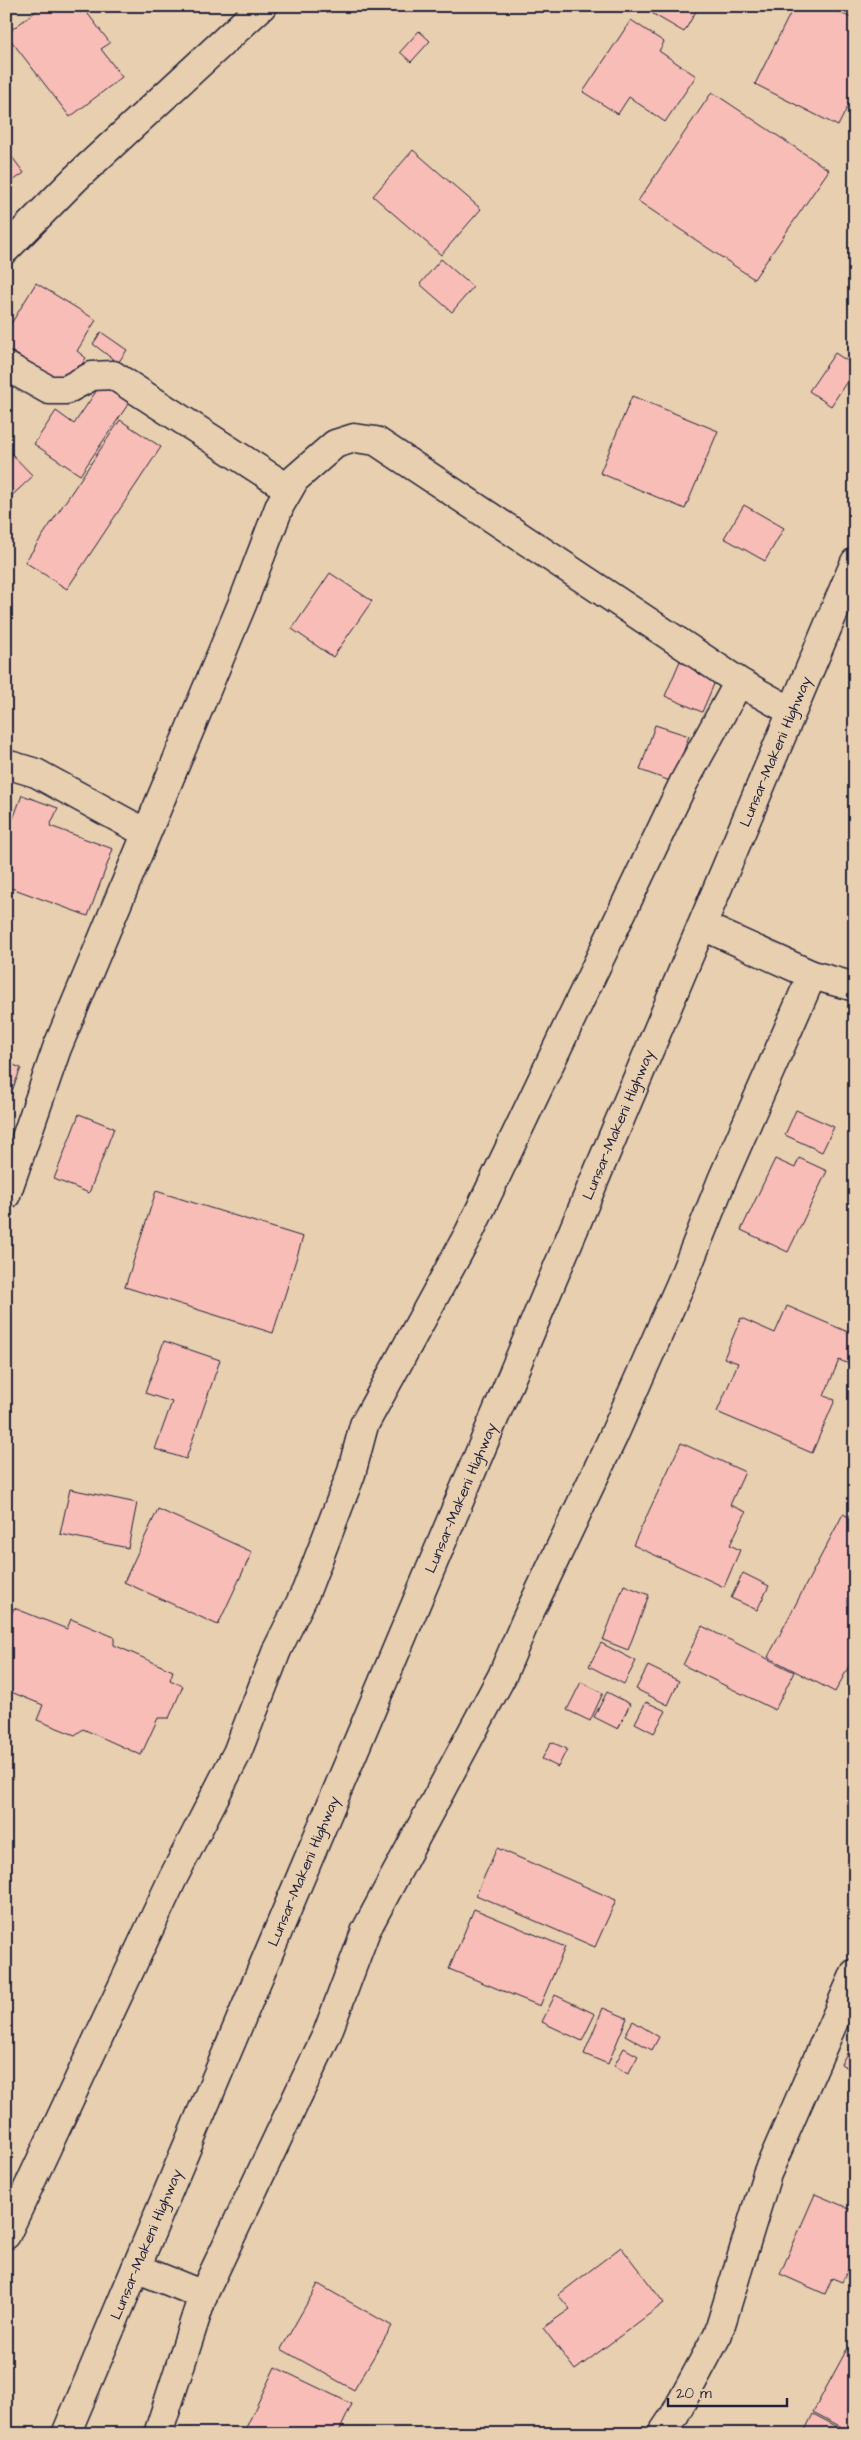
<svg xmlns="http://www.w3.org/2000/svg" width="861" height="2440" font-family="'Architects Daughter',sans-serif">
<rect width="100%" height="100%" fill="#e8cfb0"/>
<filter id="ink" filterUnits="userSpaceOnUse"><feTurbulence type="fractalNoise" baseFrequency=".02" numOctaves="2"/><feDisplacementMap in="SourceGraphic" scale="10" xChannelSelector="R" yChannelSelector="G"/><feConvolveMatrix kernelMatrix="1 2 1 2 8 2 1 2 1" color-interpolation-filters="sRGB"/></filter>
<g filter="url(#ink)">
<!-- building -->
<g fill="#f9bdb7" stroke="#22223b">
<polygon points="43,6 75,6 80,13 85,10 110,43 101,49 122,77 70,117 6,34"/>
<polygon points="657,6 699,6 684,32 653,14"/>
<polygon points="794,6 827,6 855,20 855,92 838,126 755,84"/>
<polygon points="631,20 664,42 659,51 696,76 665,122 629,97 618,114 583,92"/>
<polygon points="419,31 430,41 411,62 400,52"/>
<polygon points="712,92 829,170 754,279 638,201"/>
<polygon points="6,149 24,173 6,186"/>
<polygon points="413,150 481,209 441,255 373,196"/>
<polygon points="441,259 473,287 452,312 420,284"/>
<polygon points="36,283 96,320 77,351 86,358 68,386 6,348 6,332"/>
<polygon points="101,332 127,350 118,363 93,344"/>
<polygon points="835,353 855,366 855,369 831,406 809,391"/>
<polygon points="101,384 129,403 80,475 34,444 56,411 74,424"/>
<polygon points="632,396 718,431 685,509 600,473"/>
<polygon points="120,420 161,447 67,589 25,562"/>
<polygon points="6,448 33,476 6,501"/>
<polygon points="744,505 784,528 765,561 724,538"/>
<polygon points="330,573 372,601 333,657 292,629"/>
<polygon points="680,661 717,677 702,712 665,696"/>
<polygon points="655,725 689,736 673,782 640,770"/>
<polygon points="22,795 58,808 50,826 113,849 88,916 6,886 6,838"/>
<polygon points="6,1062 21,1068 6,1106"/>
<polygon points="796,1110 834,1127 822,1152 785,1135"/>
<polygon points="79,1114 114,1128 89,1193 54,1179"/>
<polygon points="799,1158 827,1171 788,1252 741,1230 775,1159 795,1168"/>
<polygon points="156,1191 303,1237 273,1333 125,1287"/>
<polygon points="787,1306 855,1335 855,1366 839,1360 824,1396 835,1400 812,1453 717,1412 738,1363 724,1358 741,1318 775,1333"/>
<polygon points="164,1341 220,1360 186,1459 155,1449 172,1402 145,1393"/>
<polygon points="681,1443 745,1472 730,1505 746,1512 730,1545 740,1550 724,1587 633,1545"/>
<polygon points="70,1489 137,1503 128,1548 60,1534"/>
<polygon points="158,1509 252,1552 218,1625 124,1582"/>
<polygon points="843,1514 855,1520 855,1655 835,1692 768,1657"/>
<polygon points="743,1573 769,1586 757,1610 731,1598"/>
<polygon points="624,1585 649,1595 628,1650 603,1640"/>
<polygon points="14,1608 67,1629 71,1619 114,1637 114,1645 173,1671 170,1680 183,1686 169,1718 158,1718 141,1755 83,1729 75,1735 37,1720 43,1705 6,1690 6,1663 10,1653 6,1651 6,1627"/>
<polygon points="702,1626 794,1672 775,1710 683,1665"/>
<polygon points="601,1643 636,1661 624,1684 589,1666"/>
<polygon points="648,1666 679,1681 668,1705 636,1689"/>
<polygon points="581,1682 603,1693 590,1721 567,1710"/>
<polygon points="607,1692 630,1704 618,1729 594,1717"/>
<polygon points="646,1702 666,1711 654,1733 635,1723"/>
<polygon points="551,1742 567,1749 558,1767 542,1759"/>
<polygon points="497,1848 616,1900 595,1947 476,1895"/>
<polygon points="474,1909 565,1947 540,2006 449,1969"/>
<polygon points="555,1995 595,2014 582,2041 542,2022"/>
<polygon points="603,2008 627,2018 608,2064 584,2054"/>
<polygon points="633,2021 659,2037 652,2050 625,2035"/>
<polygon points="855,2039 855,2072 841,2064"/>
<polygon points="624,2048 638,2056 628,2074 614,2066"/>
<polygon points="815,2194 855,2211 855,2272 848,2270 842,2282 832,2278 825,2294 780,2274"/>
<polygon points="621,2247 664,2303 575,2370 543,2328 570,2309 558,2295"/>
<polygon points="318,2284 392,2326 354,2390 281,2349"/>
<polygon points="847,2349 855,2353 855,2434 813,2412"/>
<polygon points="275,2367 352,2404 338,2434 243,2434"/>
<polygon points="813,2414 851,2434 803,2434"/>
</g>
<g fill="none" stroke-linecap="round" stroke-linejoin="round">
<defs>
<g id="street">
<polyline points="6,249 76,178 262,6"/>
<polyline points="6,366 49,390 66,390 92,376 113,375 289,489"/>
<polyline points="6,764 36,773 146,833"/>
<polyline points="703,926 812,975 855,987"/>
<polyline points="6,1195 57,1048 243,602 280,505 295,479 335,444 354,438 376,441 739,682 791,711"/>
<polyline points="6,2235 173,1878 237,1753 277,1650 306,1591 351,1474 364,1425 469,1233 684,782 739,682"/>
<polyline points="136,2268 203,2295"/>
<polyline points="158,2434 203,2295 327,2034 366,1930 502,1676 525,1622 613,1437 681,1283 722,1180 812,975"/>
<polyline points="662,2434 674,2416 718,2334 767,2174 855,1973"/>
</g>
<g id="primary">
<path id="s1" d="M66,2434L855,562"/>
</g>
</defs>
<!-- street casing -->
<use href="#street" stroke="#22223b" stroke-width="31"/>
<!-- primary casing -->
<use href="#primary" stroke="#22223b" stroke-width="31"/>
<!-- street -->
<use href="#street" stroke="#e8cfb0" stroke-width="28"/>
<!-- primary -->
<use href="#primary" stroke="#e8cfb0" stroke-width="28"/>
</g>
</g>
<g text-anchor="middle" stroke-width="5" stroke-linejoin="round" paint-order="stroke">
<!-- street labels -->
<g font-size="15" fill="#22223b" stroke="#e8cfb0">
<text dy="5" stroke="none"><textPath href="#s1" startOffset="1826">Lunsar-Makeni Highway</textPath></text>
<text dy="5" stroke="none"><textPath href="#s1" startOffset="1421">Lunsar-Makeni Highway</textPath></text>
<text dy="5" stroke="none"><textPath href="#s1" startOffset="1016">Lunsar-Makeni Highway</textPath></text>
<text dy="5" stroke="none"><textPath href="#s1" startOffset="611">Lunsar-Makeni Highway</textPath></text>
<text dy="5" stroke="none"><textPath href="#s1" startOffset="206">Lunsar-Makeni Highway</textPath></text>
</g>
</g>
<!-- margin -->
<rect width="861" height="2440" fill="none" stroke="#e8cfb0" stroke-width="25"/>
<rect x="12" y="12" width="836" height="2415" fill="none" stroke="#22223b" stroke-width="2" filter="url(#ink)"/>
<!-- scale -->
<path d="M668 2398v8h119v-8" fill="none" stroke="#22223b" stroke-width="2.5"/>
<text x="676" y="2398" font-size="15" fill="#22223b" stroke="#e8cfb0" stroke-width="4" paint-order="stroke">20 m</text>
</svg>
